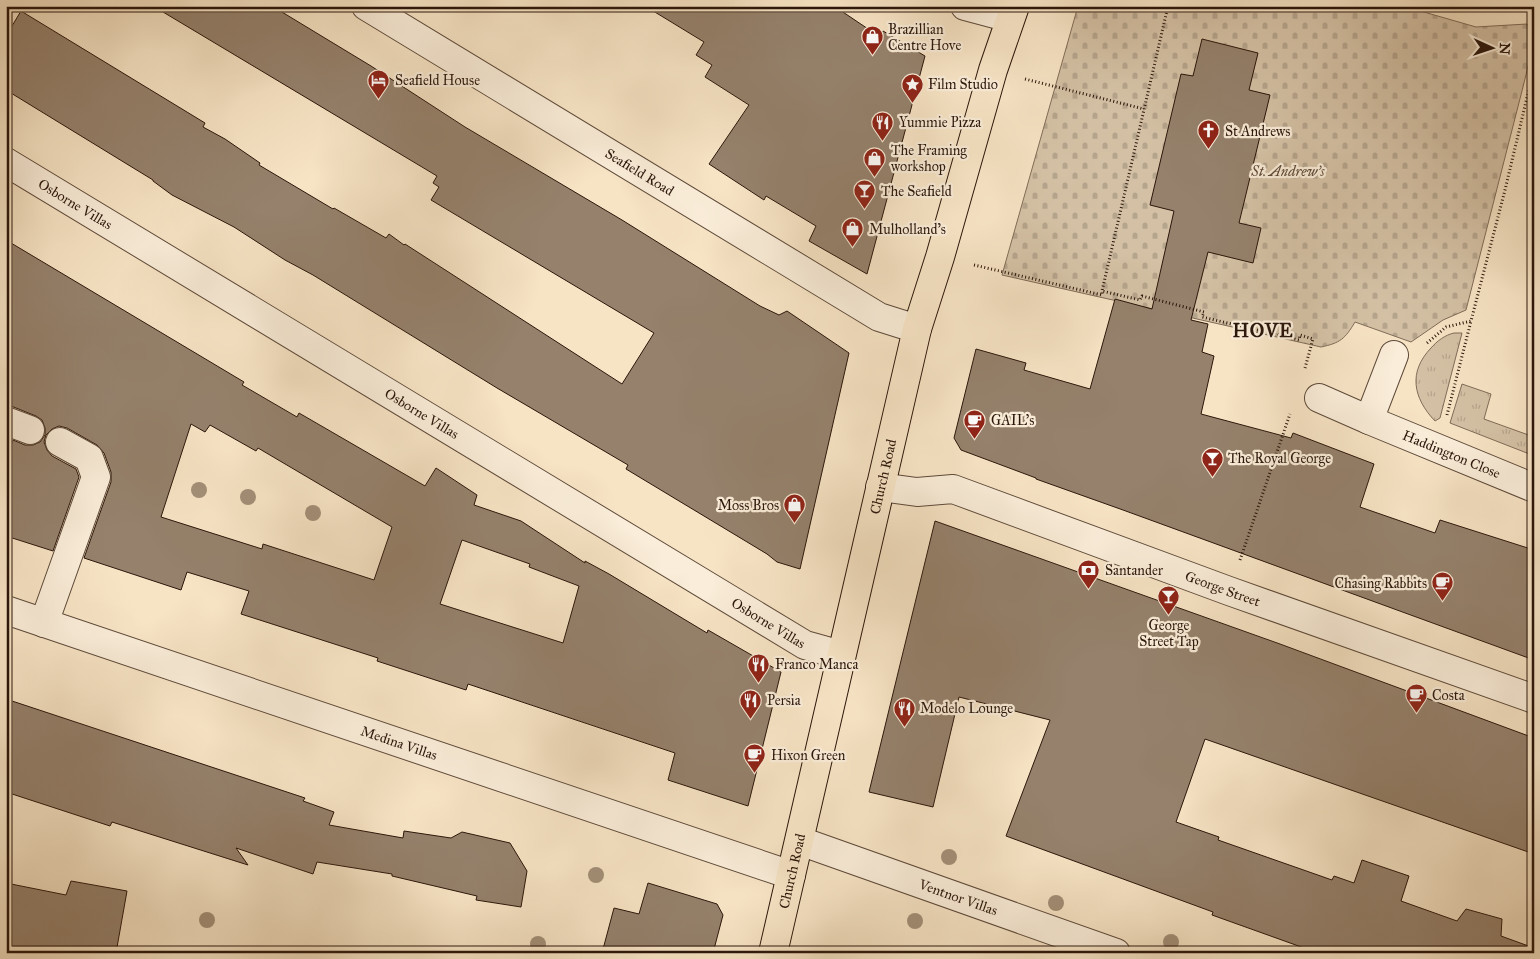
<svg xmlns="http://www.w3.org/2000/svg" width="1540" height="959" font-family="'IM FELL Great Primer',serif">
<defs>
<pattern id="grass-tufts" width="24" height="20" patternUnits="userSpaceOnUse" patternTransform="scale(1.25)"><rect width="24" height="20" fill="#d4c1a5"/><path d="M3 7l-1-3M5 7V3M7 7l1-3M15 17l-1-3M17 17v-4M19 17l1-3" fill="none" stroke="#b6a58d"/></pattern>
<pattern id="cemetery-stones" width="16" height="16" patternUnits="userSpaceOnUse" patternTransform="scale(1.25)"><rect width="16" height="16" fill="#d4c1a5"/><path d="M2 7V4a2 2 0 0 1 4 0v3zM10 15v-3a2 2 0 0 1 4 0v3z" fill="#b6a58d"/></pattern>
</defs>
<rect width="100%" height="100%" fill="#f7e4c5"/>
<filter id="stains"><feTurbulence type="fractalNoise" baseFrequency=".004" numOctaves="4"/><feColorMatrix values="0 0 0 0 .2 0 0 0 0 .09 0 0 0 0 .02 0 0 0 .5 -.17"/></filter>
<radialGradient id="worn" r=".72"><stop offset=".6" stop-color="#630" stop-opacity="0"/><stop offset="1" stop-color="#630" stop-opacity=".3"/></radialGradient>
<!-- grass -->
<g fill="url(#grass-tufts)" stroke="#806c58">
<path d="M1454,333H1462L1440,418L1435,421C1413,398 1408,372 1431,348C1437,341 1445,335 1454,333Z"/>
<polygon points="1462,384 1491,394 1484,419 1534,437 1532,455 1450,423"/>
</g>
<!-- cemetery -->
<path fill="url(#cemetery-stones)" stroke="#806c58" d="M1078,6H1403L1476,27L1527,24V25L1534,27V41L1524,83L1466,310L1443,320L1411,342L1355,322C1345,339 1340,343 1321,347L1002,275Z"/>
<!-- building -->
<g fill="#95816c" stroke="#2b160b" fill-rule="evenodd">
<polygon points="153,6 272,6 371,66 465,127 622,220 760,306 779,315 787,311 849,353 800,569 777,562 767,554 626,469 628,465 497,388 313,275 285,260 234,227 172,195 153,181 153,180 6,90 6,36 21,11 205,123 203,127 225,139 260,163 259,165 333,209 334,208 386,238 389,234 404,245 405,244 622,384 654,333 431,200 439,187 433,183 437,176"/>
<polygon points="645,6 834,6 880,37 883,31 925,56 867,274 809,241 816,226 766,196 764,200 709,164 749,105 705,77 712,65 696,55 704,42"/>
<polygon points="1202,39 1258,53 1249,90 1270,95 1239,223 1261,228 1253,263 1208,252 1191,320 1208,324 1202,352 1214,356 1201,414 1291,438 1293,433 1374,464 1360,507 1435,533 1440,520 1534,550 1534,660 1123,510 1036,479 1036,478 961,450 954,438 976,349 1026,363 1024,370 1090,389 1115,299 1152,309 1174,211 1150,205 1181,74 1193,76"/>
<path d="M6,240L244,382L242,385L297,417L299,413L425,486L436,468L477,495L474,505L521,521L585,563V561L609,574L707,633L708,630L781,672L748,806L668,780L675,753L468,684L466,690L377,661L378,658L241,614L249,591L187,572L181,590L84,558L111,482V472L104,453L97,445L67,428L59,426L52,429L46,435L44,442L47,450L52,456L76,469L79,477L53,551L6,536V459L13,440L25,445H33L40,442L45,435V428L42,420L36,416L6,404ZM191,424L205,432L210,425L256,451L258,448L392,527L374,580L263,544L262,549L161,517ZM462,540L530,564L529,567L579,586L563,643L440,604Z"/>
<polygon points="935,521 1280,644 1534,738 1534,854 1205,739 1176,822 1219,837 1218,840 1332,880 1334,876 1354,883 1362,860 1409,876 1401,901 1457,921 1466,909 1502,919 1501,936 1534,948 1533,953 1318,953 1212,915 1213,912 1006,836 1050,720 959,697 933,807 869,792"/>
<polygon points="6,699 305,798 303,801 334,812 329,825 403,838 404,831 451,838 462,832 510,843 527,871 521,907 476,900 477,896 392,876 392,874 317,862 313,874 236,848 248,865 112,822 110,826 6,792"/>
<polygon points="71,881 127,891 116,953 33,953 6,948 6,883 66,895"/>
<polygon points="648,883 717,904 723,915 713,953 602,953 614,908 639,914"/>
</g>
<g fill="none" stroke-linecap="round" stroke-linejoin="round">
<defs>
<g id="minor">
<path id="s1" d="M366,6L879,317L917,329"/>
<polyline points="965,6 1010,18"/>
<path id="s2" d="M6,162L805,645L841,655"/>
<path id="s3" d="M1319,398L1369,420L1534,488"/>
<polyline points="1369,420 1394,355"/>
<polyline points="6,421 30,430"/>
<path id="s4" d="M880,487L917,492L953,489L1229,591L1534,699"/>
<path id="s5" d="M6,610L791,875"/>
<polyline points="44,623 96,477 89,458 60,442"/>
<path id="s6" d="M800,841L1116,953"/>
</g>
<g id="major">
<path id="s7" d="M773,953L917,329L940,257L993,70L1015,6"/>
</g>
</defs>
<!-- minor casing -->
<use href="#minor" stroke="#5e4a3a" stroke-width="30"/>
<!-- major casing -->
<use href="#major" stroke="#2b160b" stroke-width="30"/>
<!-- path -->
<g stroke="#2b160b" stroke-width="3" stroke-dasharray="1 2.5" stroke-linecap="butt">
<polyline points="1168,6 1102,291 1140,300 1142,296 1204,312 1202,317 1299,340 1300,335 1313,339 1305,368"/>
<polyline points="1025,79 1144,109"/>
<polyline points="974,265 1102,295 1102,291"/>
<polyline points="1427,343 1446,327 1471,321 1505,190 1534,68"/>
<polyline points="1447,415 1471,321"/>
<polyline points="1240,560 1290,414"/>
</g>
<!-- minor -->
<use href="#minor" stroke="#faedd9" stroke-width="28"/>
<!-- major -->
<use href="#major" stroke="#f7e4c5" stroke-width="28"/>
</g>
<!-- trees -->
<g fill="#a38f78">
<circle cx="199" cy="490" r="8"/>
<circle cx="248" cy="497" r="8"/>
<circle cx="313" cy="513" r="8"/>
<circle cx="949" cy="857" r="8"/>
<circle cx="596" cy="875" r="8"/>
<circle cx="1056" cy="903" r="8"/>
<circle cx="207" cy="920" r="8"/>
<circle cx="915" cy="921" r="8"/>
<circle cx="1171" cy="942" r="8"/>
<circle cx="538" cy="944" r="8"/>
</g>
<!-- icons -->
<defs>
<symbol id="shop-pin" viewBox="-11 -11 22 30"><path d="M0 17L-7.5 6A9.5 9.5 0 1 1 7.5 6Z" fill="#8f2418" stroke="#faedd9"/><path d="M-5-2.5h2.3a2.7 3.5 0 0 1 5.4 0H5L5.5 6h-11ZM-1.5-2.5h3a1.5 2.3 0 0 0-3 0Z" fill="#fff"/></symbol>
<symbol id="hotel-pin" viewBox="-11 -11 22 30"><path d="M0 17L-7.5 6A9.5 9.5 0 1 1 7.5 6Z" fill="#8f2418" stroke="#faedd9"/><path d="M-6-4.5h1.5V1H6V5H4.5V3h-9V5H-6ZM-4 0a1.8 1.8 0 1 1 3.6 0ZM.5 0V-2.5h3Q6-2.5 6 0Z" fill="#fff"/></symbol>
<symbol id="sight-pin" viewBox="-11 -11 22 30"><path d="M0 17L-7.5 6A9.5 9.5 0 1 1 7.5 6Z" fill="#8f2418" stroke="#faedd9"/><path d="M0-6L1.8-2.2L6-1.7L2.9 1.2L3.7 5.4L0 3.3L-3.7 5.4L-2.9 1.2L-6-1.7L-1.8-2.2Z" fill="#fff"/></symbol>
<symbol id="restaurant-pin" viewBox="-11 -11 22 30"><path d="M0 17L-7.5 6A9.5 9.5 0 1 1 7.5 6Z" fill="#8f2418" stroke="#faedd9"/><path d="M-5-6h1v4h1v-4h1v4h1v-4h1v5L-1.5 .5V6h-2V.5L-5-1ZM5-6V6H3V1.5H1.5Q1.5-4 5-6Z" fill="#fff"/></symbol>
<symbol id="church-pin" viewBox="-11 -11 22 30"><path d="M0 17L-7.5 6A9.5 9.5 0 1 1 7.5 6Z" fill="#8f2418" stroke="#faedd9"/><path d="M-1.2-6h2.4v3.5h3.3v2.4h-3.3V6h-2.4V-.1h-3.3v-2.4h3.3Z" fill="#fff"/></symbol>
<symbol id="bar-pin" viewBox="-11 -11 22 30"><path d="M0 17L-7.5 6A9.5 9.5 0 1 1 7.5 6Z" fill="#8f2418" stroke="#faedd9"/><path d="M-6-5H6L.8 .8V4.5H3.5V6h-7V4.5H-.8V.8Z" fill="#fff"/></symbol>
<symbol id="cafe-pin" viewBox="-11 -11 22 30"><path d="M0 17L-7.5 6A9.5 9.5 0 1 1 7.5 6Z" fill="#8f2418" stroke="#faedd9"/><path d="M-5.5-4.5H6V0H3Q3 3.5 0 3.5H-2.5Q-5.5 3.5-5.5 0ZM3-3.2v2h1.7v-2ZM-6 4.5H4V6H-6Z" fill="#fff"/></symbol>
<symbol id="bank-pin" viewBox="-11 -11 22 30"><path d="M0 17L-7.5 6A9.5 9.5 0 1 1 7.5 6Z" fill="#8f2418" stroke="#faedd9"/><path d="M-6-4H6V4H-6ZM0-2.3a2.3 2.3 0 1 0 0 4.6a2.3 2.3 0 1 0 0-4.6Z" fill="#fff"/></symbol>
</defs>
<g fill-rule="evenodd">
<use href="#shop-pin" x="860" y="24" width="25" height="34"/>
<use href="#hotel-pin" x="366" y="68" width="25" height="34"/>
<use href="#sight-pin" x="900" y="72" width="25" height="34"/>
<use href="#restaurant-pin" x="870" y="110" width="25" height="34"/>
<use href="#church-pin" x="1196" y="118" width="25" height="34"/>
<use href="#shop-pin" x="862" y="146" width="25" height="34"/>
<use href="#bar-pin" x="852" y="178" width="25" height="34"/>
<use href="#shop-pin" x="840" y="216" width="25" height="34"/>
<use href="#cafe-pin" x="962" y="408" width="25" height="34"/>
<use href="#bar-pin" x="1200" y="446" width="25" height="34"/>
<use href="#shop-pin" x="782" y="492" width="25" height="34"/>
<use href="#bank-pin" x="1076" y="558" width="25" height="34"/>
<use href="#cafe-pin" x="1430" y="570" width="25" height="34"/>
<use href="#bar-pin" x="1156" y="584" width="25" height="34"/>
<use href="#restaurant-pin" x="746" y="652" width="25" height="34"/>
<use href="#cafe-pin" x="1404" y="682" width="25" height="34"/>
<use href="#restaurant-pin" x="738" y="688" width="25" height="34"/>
<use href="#restaurant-pin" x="892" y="696" width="25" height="34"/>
<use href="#cafe-pin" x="742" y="742" width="25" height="34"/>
</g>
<g text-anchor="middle" stroke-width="4.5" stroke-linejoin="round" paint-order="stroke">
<!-- poi labels -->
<g font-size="14" fill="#2b160b" stroke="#faedd9" text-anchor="start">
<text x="888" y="34">Brazillian<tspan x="888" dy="16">Centre Hove</tspan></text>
<text x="395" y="85">Seafield House</text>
<text x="928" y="89">Film Studio</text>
<text x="899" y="127">Yummie Pizza</text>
<text x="1225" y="136">St Andrews</text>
<text x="891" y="155">The Framing<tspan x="891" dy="16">workshop</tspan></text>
<text x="881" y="196">The Seafield</text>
<text x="869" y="234">Mulholland's</text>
<text x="991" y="425">GAIL's</text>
<text x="1228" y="463">The Royal George</text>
<text x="779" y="510" text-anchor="end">Moss Bros</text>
<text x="1105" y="575">Santander</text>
<text x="1427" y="588" text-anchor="end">Chasing Rabbits</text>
<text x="1169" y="630" text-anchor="middle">George<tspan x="1169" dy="16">Street Tap</tspan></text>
<text x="775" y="669">Franco Manca</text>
<text x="1432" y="700">Costa</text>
<text x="767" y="705">Persia</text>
<text x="920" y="713">Modelo Lounge</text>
<text x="771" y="760">Hixon Green</text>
</g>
<!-- park labels -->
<g font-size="14" font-style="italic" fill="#5e4939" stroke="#faedd9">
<text x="1288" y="176">St. Andrew's</text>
</g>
<!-- street labels -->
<g font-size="14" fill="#2b160b" stroke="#faedd9">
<text dy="5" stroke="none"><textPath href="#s1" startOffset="320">Seafield Road</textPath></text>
<text dy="5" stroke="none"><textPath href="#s2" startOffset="81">Osborne Villas</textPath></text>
<text dy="5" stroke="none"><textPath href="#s2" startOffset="486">Osborne Villas</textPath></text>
<text dy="5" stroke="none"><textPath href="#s3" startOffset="144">Haddington Close</textPath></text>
<text dy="5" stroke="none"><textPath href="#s7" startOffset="489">Church Road</textPath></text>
<text dy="5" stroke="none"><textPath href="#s4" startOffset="361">George Street</textPath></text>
<text dy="5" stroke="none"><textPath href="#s2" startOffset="891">Osborne Villas</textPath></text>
<text dy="5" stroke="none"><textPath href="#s5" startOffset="415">Medina Villas</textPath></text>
<text dy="5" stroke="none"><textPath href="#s7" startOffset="84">Church Road</textPath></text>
<text dy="5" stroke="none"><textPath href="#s6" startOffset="168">Ventnor Villas</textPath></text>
</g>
<!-- district labels -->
<g font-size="19" font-weight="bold" letter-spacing="1" fill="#2b160b" stroke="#faedd9">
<text x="1263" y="337">HOVE</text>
</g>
</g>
<!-- margin -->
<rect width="1540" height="959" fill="none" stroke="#f7e4c5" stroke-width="25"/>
<rect x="8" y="8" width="1525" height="944" fill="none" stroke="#2b160b" stroke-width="2.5"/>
<rect x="12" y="12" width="1515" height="934" fill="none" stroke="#2b160b"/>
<!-- north arrow -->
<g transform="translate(1492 48) rotate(93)" stroke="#faedd9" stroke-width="4" paint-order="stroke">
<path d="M0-4L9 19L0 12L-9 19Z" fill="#2b160b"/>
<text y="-8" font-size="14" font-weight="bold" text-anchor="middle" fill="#2b160b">N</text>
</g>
<rect width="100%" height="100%" filter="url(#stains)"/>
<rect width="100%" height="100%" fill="url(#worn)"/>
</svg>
